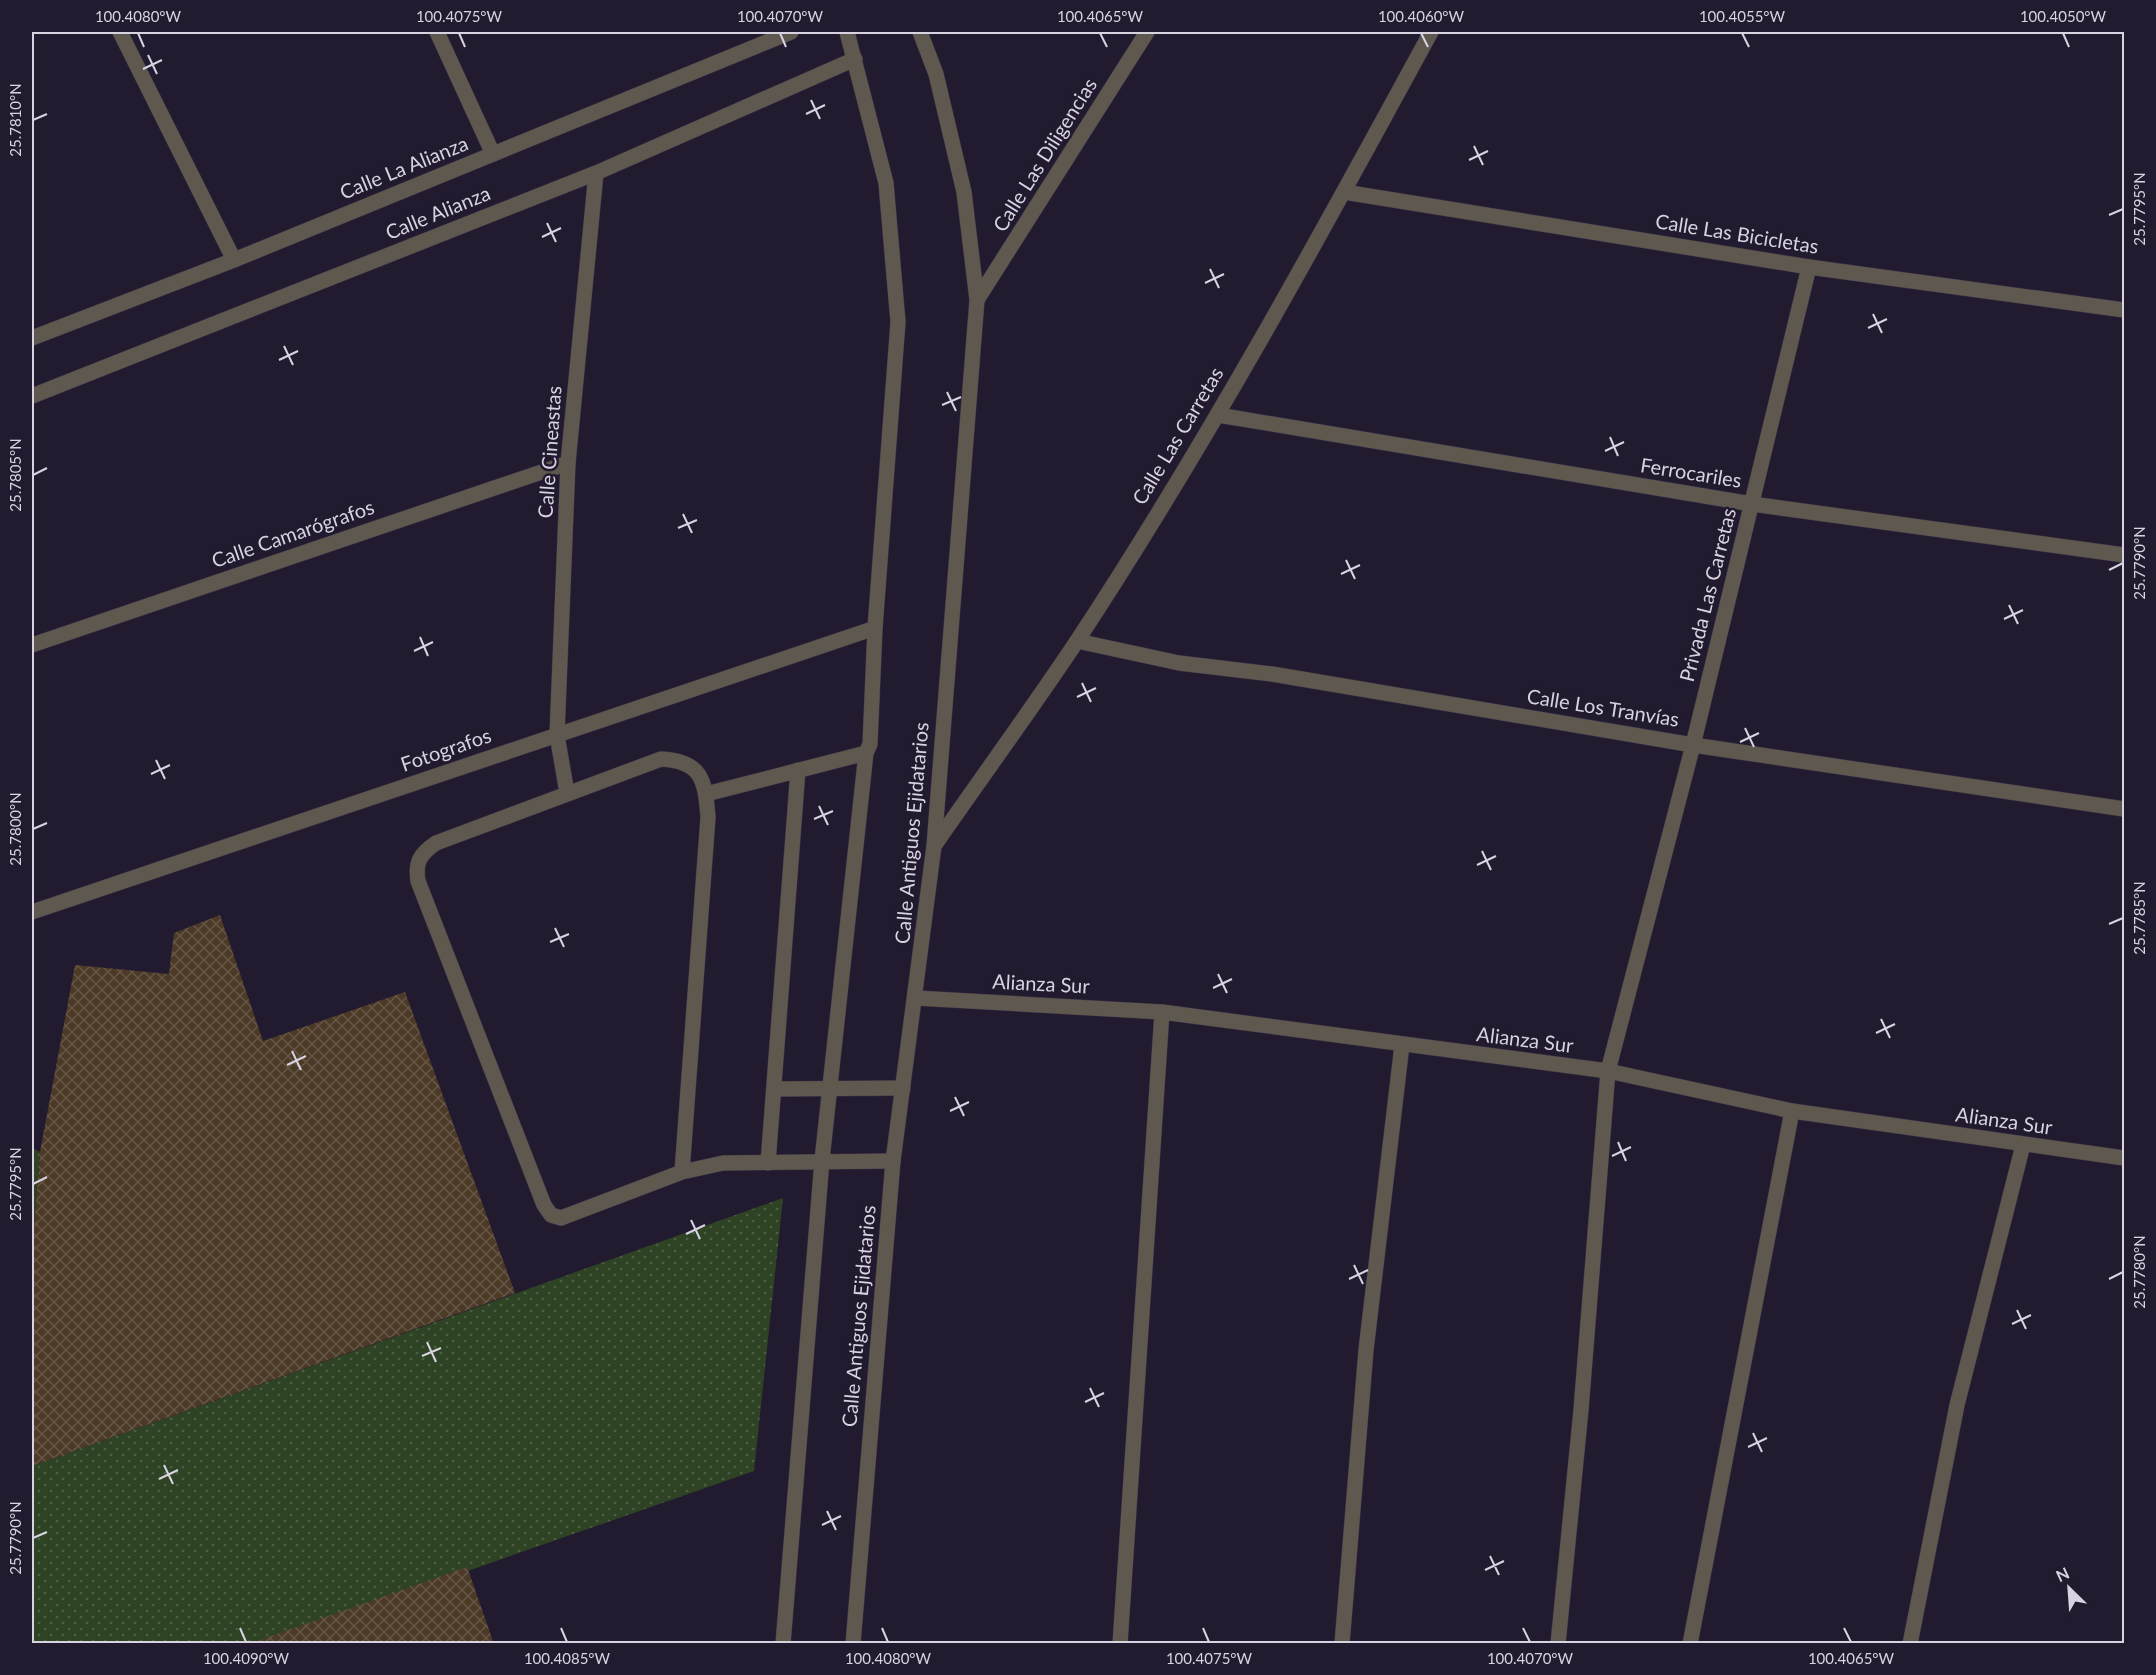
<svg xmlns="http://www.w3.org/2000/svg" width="2156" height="1675" font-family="Lato,sans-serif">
<defs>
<pattern id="green-dots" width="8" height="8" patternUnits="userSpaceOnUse" patternTransform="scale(1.5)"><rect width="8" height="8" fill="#2e4324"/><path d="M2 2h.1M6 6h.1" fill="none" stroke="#4c5d44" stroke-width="1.8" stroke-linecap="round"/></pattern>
<pattern id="building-cross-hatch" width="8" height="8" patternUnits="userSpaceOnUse" patternTransform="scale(1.5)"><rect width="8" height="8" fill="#4c3a27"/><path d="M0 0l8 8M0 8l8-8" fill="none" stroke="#655646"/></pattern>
</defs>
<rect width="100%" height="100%" fill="#221a2f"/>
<!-- green -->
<g fill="url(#green-dots)">
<polygon points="32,1148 40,1152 32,1253"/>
<polygon points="783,1198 754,1471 261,1643 32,1644 32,1466"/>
</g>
<!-- building -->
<g fill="url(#building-cross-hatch)">
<polygon points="220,915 263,1041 405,992 515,1293 32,1466 32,1253 40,1152 75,965 169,974 174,933"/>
<polygon points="467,1567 494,1644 252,1644 252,1643"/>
</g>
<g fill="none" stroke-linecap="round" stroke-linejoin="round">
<defs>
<g id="minor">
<polyline points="120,32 234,260"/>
<polyline points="437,32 493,154"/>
<polyline points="1344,192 1809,267 2124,310"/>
<polyline points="977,300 1147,32"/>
<polyline points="32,338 234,260 791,32"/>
<polyline points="32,396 596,173 855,59"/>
<polyline points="1218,415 1752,504 2124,555"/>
<polyline points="1077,641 1179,663 1272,674 1693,745 2124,809"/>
<polyline points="32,645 568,463"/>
<polyline points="567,793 557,735 568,463 596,173"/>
<polyline points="706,794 866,753"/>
<path d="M934,846C981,778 1031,710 1077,641C1206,445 1319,238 1431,32"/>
<polyline points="32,912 875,628"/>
<polyline points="916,998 1162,1012 1608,1071 1792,1111 2124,1158"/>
<polyline points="774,1089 903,1088"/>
<polyline points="768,1163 798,770"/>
<path d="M682,1172L708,817C705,780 702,761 661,759L436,843C420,854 415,862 418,881L544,1205L551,1215L561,1218L682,1172L723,1163L893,1161"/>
<polyline points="783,1644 822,1160 866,753 870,744 875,628 898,322 886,183 847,32"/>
<polyline points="853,1644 893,1161 934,846 977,300 964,192 936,74 920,32"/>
<polyline points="1120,1644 1162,1012"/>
<polyline points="1342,1644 1366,1350 1402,1045"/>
<polyline points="1558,1644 1581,1410 1608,1071 1693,745 1809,267"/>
<polyline points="1690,1644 1792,1111"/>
<polyline points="1910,1644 1957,1405 2023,1145"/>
</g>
</defs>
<!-- minor casing -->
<use href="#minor" stroke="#3b3448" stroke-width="16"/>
<!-- minor -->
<use href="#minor" stroke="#5e584e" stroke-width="15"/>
</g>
<!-- ticks -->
<path fill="none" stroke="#d7d3e1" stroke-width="2" d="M138,33L144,47M459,33L465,47M780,33L786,47M1100,33L1107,47M1421,33L1428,47M1742,33L1749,47M2063,33L2069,47M148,55L157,74M143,69L162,60M811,100L820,119M806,114L825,105M33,120L47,114M1474,146L1483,165M1469,160L1488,151M2109,215L2123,209M547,223L556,242M542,237L561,228M1210,269L1219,288M1205,283L1224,274M1873,314L1882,333M1868,328L1887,319M284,346L293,365M279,360L298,351M947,392L956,411M942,405L961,397M1610,437L1618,456M1605,451L1624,442M33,475L47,468M683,514L692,533M678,528L697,520M1346,560L1355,579M2109,570L2123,563M1341,574L1360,565M2009,605L2018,624M2004,619L2023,610M420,637L428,656M414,651L433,642M1082,683L1091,702M1077,697L1096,688M1745,728L1754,747M1740,742L1759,733M156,760L165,779M151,774L170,765M819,806L828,825M814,819L833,811M33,829L47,823M1482,851L1491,870M1477,865L1496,856M2109,924L2123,918M555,928L564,947M550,942L569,934M1218,974L1227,993M1213,988L1232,979M1881,1019L1890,1038M1876,1033L1895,1024M292,1051L301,1070M287,1065L306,1056M955,1097L964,1116M950,1111L969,1102M1618,1142L1626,1161M1612,1156L1631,1147M33,1184L47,1177M691,1220L700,1239M686,1234L705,1225M1354,1265L1363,1284M1349,1279L1368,1270M2109,1279L2123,1272M2017,1310L2026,1329M2012,1324L2031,1315M427,1342L436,1362M422,1356L441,1348M1090,1388L1099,1407M1085,1402L1104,1393M1753,1433L1762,1452M1748,1447L1767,1438M164,1465L173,1484M159,1479L178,1470M827,1511L836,1530M822,1525L841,1516M33,1538L47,1532M1490,1556L1499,1575M1485,1570L1504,1561M240,1628L246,1642M561,1628L567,1642M882,1628L888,1642M1203,1628L1209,1642M1523,1628L1530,1642M1844,1628L1851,1642"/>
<g text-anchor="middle" stroke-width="5" stroke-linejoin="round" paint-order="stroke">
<!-- street labels -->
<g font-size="20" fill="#d7d3e1" stroke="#221a2f">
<text transform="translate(1045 155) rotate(-58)" y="7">Calle Las Diligencias</text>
<text transform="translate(404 168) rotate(-22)" y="7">Calle La Alianza</text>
<text transform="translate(438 213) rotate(-22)" y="7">Calle Alianza</text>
<text transform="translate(1737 234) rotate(9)" y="7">Calle Las Bicicletas</text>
<text transform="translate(1178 436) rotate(-59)" y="7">Calle Las Carretas</text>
<text transform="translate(550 452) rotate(-86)" y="7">Calle Cineastas</text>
<text transform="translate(1691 473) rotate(9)" y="7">Ferrocariles</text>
<text transform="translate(293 534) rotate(-19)" y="7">Calle Camarógrafos</text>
<text transform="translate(1708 595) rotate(-76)" y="7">Privada Las Carretas</text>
<text transform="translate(1603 708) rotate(9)" y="7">Calle Los Tranvías</text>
<text transform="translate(446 750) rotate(-19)" y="7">Fotografos</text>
<text transform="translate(912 833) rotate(-85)" y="7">Calle Antiguos Ejidatarios</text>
<text transform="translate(1041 984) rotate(3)" y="7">Alianza Sur</text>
<text transform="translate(1525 1040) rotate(7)" y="7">Alianza Sur</text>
<text transform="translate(2004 1121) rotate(8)" y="7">Alianza Sur</text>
<text transform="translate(859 1316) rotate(-85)" y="7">Calle Antiguos Ejidatarios</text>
</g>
</g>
<!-- border -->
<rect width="2156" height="1675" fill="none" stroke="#221a2f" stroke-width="66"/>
<!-- north arrow -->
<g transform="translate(2069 1588) rotate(335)" stroke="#221a2f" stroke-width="4.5" paint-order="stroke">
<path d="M0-4.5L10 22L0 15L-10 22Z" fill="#d7d3e1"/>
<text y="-9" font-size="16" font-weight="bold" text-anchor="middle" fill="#d7d3e1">N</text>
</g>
<rect x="33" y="33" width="2090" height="1609" fill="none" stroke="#d7d3e1" stroke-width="2"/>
<g font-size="15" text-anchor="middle" fill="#d7d3e1">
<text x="138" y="22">100.4080°W</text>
<text x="459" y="22">100.4075°W</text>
<text x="780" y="22">100.4070°W</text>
<text x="1100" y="22">100.4065°W</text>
<text x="1421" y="22">100.4060°W</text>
<text x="1742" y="22">100.4055°W</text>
<text x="2063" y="22">100.4050°W</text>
<text transform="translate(16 120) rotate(-90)" y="5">25.7810°N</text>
<text transform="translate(2140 209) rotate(-90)" y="5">25.7795°N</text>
<text transform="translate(16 475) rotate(-90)" y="5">25.7805°N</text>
<text transform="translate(2140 563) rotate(-90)" y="5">25.7790°N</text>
<text transform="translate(16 829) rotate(-90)" y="5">25.7800°N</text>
<text transform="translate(2140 918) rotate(-90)" y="5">25.7785°N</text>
<text transform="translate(16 1184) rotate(-90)" y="5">25.7795°N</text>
<text transform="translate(2140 1272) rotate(-90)" y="5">25.7780°N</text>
<text transform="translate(16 1538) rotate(-90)" y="5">25.7790°N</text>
<text x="246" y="1664">100.4090°W</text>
<text x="567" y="1664">100.4085°W</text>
<text x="888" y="1664">100.4080°W</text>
<text x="1209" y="1664">100.4075°W</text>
<text x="1530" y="1664">100.4070°W</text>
<text x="1851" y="1664">100.4065°W</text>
</g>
</svg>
